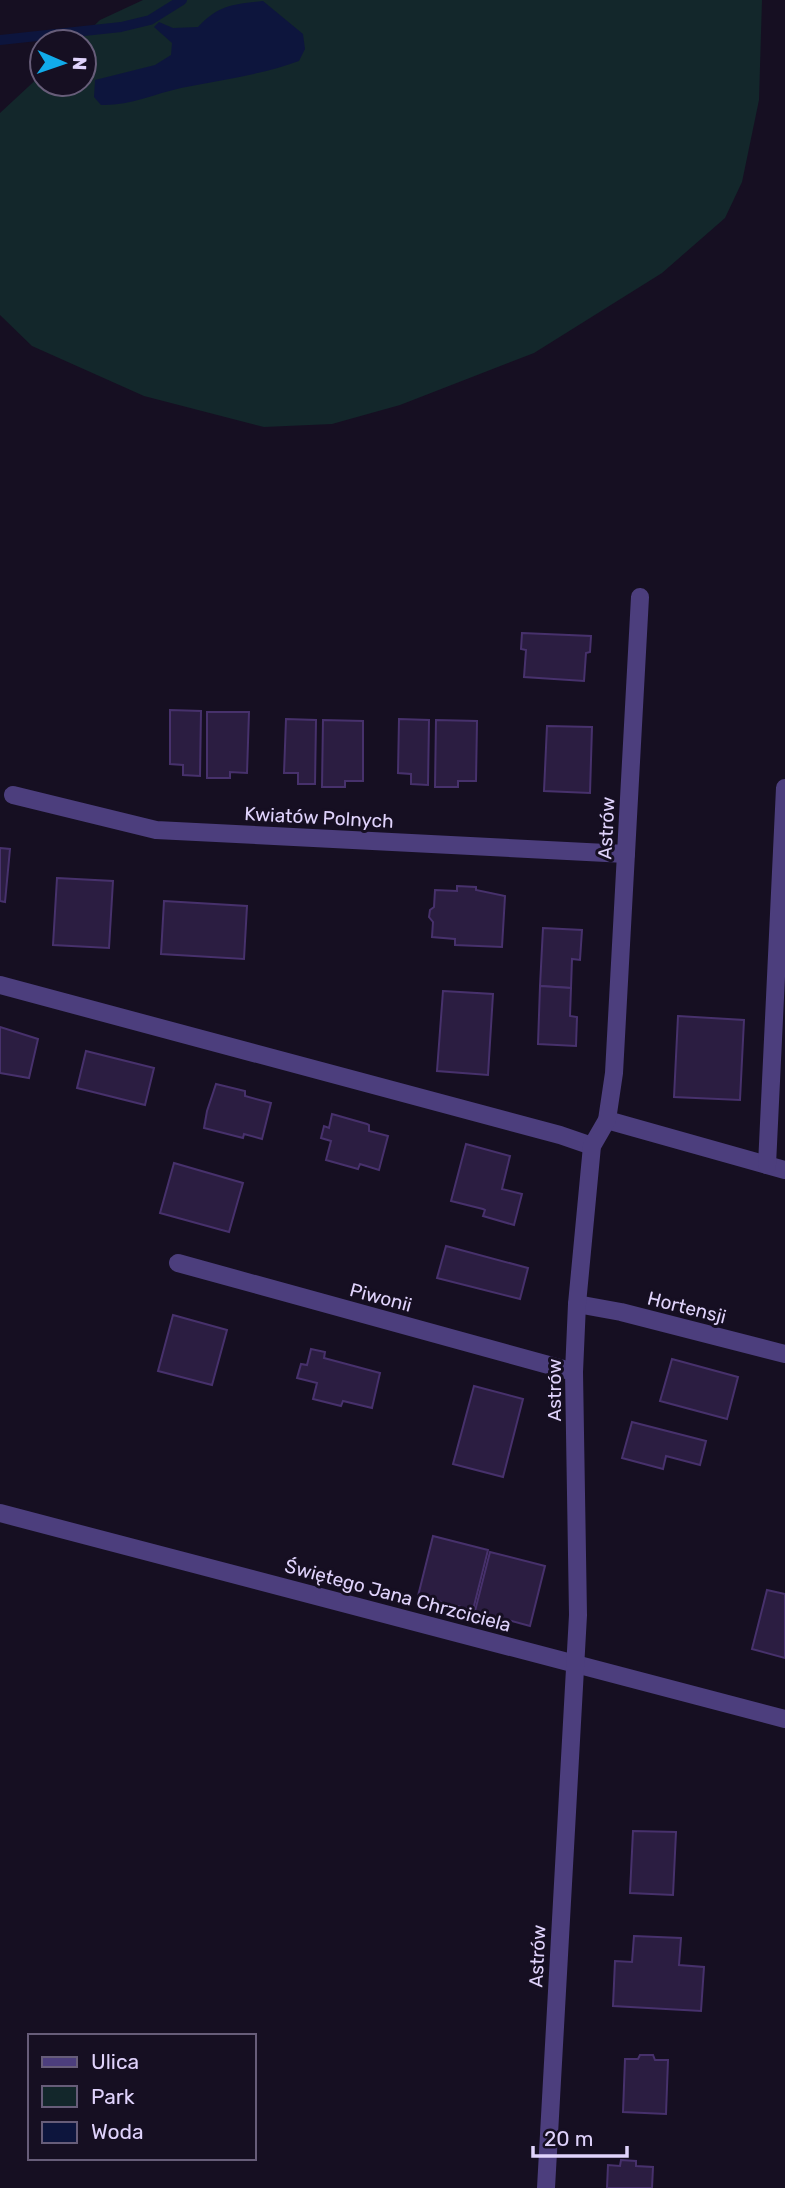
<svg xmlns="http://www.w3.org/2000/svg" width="785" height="2188" font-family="Rubik,sans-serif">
<rect width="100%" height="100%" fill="#160f22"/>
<!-- green -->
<polygon fill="#13272b" points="143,0 762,0 759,100 742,182 725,218 662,273 534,353 400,405 332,424 264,427 144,396 32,346 0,315 0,113 42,74 42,84 84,84 84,42 77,42 100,20"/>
<!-- water -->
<path fill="#0d153d" d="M263,1L303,34L305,49L299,61C261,75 220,80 181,88C154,94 129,106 101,105L94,97L95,80L155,65L171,55L172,43L154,27L159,22L173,28L198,27C218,5 234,4 263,1Z"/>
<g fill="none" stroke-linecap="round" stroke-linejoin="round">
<!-- stream -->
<polyline stroke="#0d153d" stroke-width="10" points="0,40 121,27 150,20 182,0"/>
</g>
<!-- building -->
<g fill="#2b1d41" stroke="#47316c" stroke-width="2">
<polygon points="522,633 591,636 590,652 586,653 584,681 524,677 526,650 521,649"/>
<polygon points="170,710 201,711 200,776 183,775 183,765 170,764"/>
<polygon points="207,712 249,712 247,773 230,772 230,778 207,778"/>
<polygon points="286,719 316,720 315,784 298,784 298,773 284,773"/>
<polygon points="399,719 429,720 428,785 411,784 411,774 398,773"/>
<polygon points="323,720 363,721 363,781 345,781 345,787 322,787"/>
<polygon points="436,720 477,721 476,781 458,781 458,787 435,787"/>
<polygon points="547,726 592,727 590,793 544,791"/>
<polygon points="0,848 10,849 5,902 0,901"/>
<polygon points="57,878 113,881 109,948 53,945"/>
<polygon points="457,886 476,887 476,890 505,896 502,947 455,945 455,939 432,937 433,922 429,917 430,910 434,907 435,890 457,891"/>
<polygon points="164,901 247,906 244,959 161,954"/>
<polygon points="543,928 582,930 580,960 572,959 571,988 540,986"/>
<polygon points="540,986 571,988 570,1016 577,1017 576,1046 538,1044"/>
<polygon points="443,991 493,994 488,1075 437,1071"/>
<polygon points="678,1016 744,1020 740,1100 674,1097"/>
<polygon points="0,1027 38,1039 29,1078 0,1073"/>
<polygon points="86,1051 154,1068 145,1105 77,1088"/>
<polygon points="216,1084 245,1091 245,1096 271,1103 262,1139 244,1134 243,1138 204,1128 207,1111"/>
<polygon points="332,1114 367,1124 369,1125 369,1131 388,1136 379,1170 360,1164 358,1169 326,1160 331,1141 321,1138 324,1126 329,1128"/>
<polygon points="466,1144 510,1156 502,1189 522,1194 514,1225 483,1216 485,1210 483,1209 451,1201"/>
<polygon points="174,1163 243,1183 229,1232 160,1213"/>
<polygon points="446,1246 528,1268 520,1299 437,1278"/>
<polygon points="173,1315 227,1330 212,1385 158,1371"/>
<polygon points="311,1349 325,1352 324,1358 380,1373 372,1408 343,1401 341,1406 313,1399 317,1383 297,1378 301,1364 307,1365"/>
<polygon points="672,1359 738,1377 727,1419 660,1401"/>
<polygon points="474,1386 523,1399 503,1477 453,1464"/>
<polygon points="632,1422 706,1441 700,1465 666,1456 663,1469 622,1458"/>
<polygon points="433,1536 488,1550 473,1610 418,1596"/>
<polygon points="490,1552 545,1566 530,1626 475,1611"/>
<polygon points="767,1590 785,1594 785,1658 752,1649"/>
<polygon points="633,1831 676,1832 673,1895 630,1893"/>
<polygon points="634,1936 681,1938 679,1965 704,1967 701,2011 613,2006 615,1961 632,1962"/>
<polygon points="640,2055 653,2055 655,2060 668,2060 666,2114 623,2112 625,2059 638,2059"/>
<polygon points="621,2160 636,2161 636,2166 653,2167 652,2188 607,2188 608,2165 620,2166"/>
</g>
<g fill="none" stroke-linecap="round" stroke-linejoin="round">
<!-- minor -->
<g stroke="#4c3e7d" stroke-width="18">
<polyline points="13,795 156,830 626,854"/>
<polyline points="0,985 560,1135 592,1146"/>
<polyline points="607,1120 785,1170"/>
<polyline points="767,1165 785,788"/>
<polyline points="178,1263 574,1372"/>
<polyline points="577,1304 621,1312 785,1354"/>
<polyline points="0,1513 785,1719"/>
<polyline points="546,2188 578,1615 574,1372 577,1304 592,1146 607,1120 614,1073 640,597"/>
</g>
</g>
<g text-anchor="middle" stroke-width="6" stroke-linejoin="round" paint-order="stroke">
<!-- street labels -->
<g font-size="19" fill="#e0d3fc" stroke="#160f22">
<text transform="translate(319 817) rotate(3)" y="7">Kwiatów Polnych</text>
<text transform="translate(606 828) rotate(-87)" y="7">Astrów</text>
<text transform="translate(381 1297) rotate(15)" y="7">Piwonii</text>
<text transform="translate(687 1307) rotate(14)" y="7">Hortensji</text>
<text transform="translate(554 1390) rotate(-90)" y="7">Astrów</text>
<text transform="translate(398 1595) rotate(15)" y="7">Świętego Jana Chrzciciela</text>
<text transform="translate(537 1956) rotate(-87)" y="7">Astrów</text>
</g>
</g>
<!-- legend -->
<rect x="28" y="2034" width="228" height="126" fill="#160f22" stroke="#675d79" stroke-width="2"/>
<rect x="42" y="2057" width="35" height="10" fill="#4c3e7d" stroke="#675d79" stroke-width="2"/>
<text x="91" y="2069" font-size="21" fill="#e0d3fc">Ulica</text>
<rect x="42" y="2086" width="35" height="21" fill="#13272b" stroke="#675d79" stroke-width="2"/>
<text x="91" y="2104" font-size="21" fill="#e0d3fc">Park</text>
<rect x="42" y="2122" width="35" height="21" fill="#0d153d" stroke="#675d79" stroke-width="2"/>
<text x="91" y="2139" font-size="21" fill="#e0d3fc">Woda</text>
<!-- north arrow -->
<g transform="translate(63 63) rotate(92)"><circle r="33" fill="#160f22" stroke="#675d79" stroke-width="2"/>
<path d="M0-5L12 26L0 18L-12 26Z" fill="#11abea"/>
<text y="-10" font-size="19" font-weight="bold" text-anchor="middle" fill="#e0d3fc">N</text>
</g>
<!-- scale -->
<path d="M533 2146v10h94v-10" fill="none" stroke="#e0d3fc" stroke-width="3.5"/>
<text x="544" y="2146" font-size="21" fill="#e0d3fc" stroke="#160f22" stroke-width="5" paint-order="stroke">20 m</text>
</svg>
